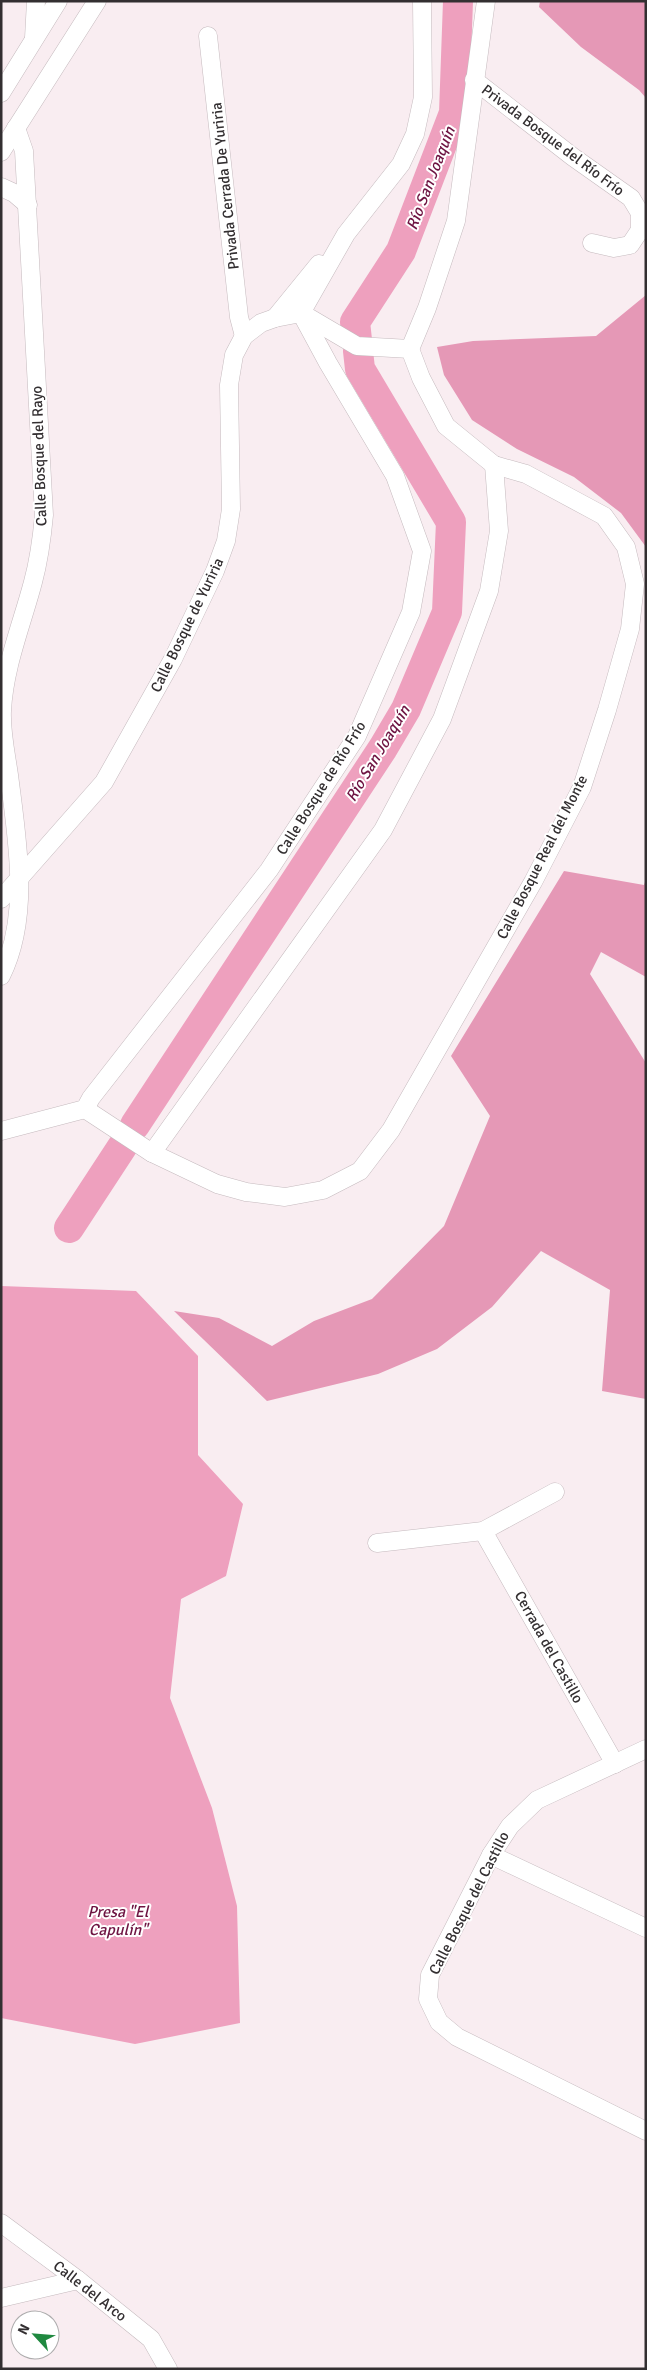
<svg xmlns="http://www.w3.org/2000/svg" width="647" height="2370" font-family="Signika,sans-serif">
<rect width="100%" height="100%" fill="#f9edf1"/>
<!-- forest -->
<g fill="#e598b6">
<polygon points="540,1 646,1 646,98 639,90 581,47 539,7"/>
<polygon points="646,295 646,547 621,513 574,477 517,449 472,420 444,375 437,347 473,341 596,336"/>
<polygon points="564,871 644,885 646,879 646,977 601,952 590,974 646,1063 646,1399 602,1391 610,1290 541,1251 492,1307 437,1349 378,1374 267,1401 174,1311 219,1318 272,1346 314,1321 372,1299 444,1226 490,1116 451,1056"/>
</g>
<!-- water -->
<polygon fill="#eea0be" points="1,1286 136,1291 198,1356 198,1455 243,1504 226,1576 181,1599 170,1698 212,1808 237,1906 240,2023 135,2044 1,2018"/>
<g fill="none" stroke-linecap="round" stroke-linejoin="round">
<!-- river -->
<g stroke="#eea0be" stroke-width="30">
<polyline points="357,340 355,322 401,251 454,113 458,1"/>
<polyline points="135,1125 383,748 406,709 447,612 451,522 360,369 358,351"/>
<polyline points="69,1228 122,1147"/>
</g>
<defs>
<g id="street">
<polyline points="208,36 239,317 244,336"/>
<polyline points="34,38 36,1"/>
<polyline points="474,80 573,157 631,198 640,213 640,230 630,245 614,248 592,243"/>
<polyline points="1,93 58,1"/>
<polyline points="1,152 97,1"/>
<polyline points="1,187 14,193 28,205"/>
<polyline points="301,313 346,234 401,164 415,134 423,97 422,1"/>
<polyline points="275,318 319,264"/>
<polyline points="410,349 427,308 456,221 486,1"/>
<polyline points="1,899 104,782 173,659 215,571 226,541 231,509 229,385 234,355 244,336 261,323 275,318 301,313"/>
<path d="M1,976C31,916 17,839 9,775C6,754 1,732 2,711C4,667 22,624 33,582C39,560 42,537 44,515L24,151L16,128"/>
<polyline points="85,1109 152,1153 217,1184 246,1192 285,1197 323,1190 360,1171 391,1130 533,882 582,787 607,710 630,629 635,584 626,547 604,516 526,474 494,465 446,426 421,378 410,349 357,346 301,313"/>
<polyline points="1,1131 85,1109 91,1098 269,870 357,736 411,612 422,551 395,476 328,363 301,313"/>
<polyline points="152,1153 383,830 442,719 489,591 499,531 494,465"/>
<polyline points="483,1531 615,1764"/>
<polyline points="377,1543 483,1531 555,1492"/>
<polyline points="646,1749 537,1800 510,1826 491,1855 430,1975 428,1999 439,2022 457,2037 646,2131"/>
<polyline points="491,1855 646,1928"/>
<polyline points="1,2223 78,2280 151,2339 168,2369"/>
<polyline points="1,2298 78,2280"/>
</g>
</defs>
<!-- street casing -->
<use href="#street" stroke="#c5babe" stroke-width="19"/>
<!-- street -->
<use href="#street" stroke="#fff" stroke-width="18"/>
</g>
<g text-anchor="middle" stroke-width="4" stroke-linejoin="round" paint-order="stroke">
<!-- street labels -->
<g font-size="15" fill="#332f31" stroke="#fff">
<text transform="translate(553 140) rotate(37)" y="5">Privada Bosque del Río Frío</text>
<text transform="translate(225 186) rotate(-96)" y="5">Privada Cerrada De Yuriria</text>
<text transform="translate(39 456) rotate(-92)" y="5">Calle Bosque del Rayo</text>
<text transform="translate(187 625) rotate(-64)" y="5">Calle Bosque de Yuriria</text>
<text transform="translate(321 788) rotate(-58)" y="5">Calle Bosque de Río Frío</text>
<text transform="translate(542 857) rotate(-63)" y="5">Calle Bosque Real del Monte</text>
<text transform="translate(549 1647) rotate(61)" y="5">Cerrada del Castillo</text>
<text transform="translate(469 1903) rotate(-63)" y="5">Calle Bosque del Castillo</text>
<text transform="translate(90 2291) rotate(38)" y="5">Calle del Arco</text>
</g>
<!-- water labels -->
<g font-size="16" font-style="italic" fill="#6e1442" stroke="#fff">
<text transform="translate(430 178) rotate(-69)" y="6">Río San Joaquín</text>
<text transform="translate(377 753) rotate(-59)" y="6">Río San Joaquín</text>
<text x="118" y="1917">Presa "El<tspan x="118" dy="18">Capulín"</tspan></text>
</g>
</g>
<!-- border -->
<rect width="647" height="2370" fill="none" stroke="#332f31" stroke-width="5"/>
<!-- north arrow -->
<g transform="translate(35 2335) rotate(296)"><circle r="24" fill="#ffffff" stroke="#adacad"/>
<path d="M0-4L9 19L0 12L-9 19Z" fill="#208940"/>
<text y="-8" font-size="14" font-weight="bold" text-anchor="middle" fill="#332f31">N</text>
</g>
</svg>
